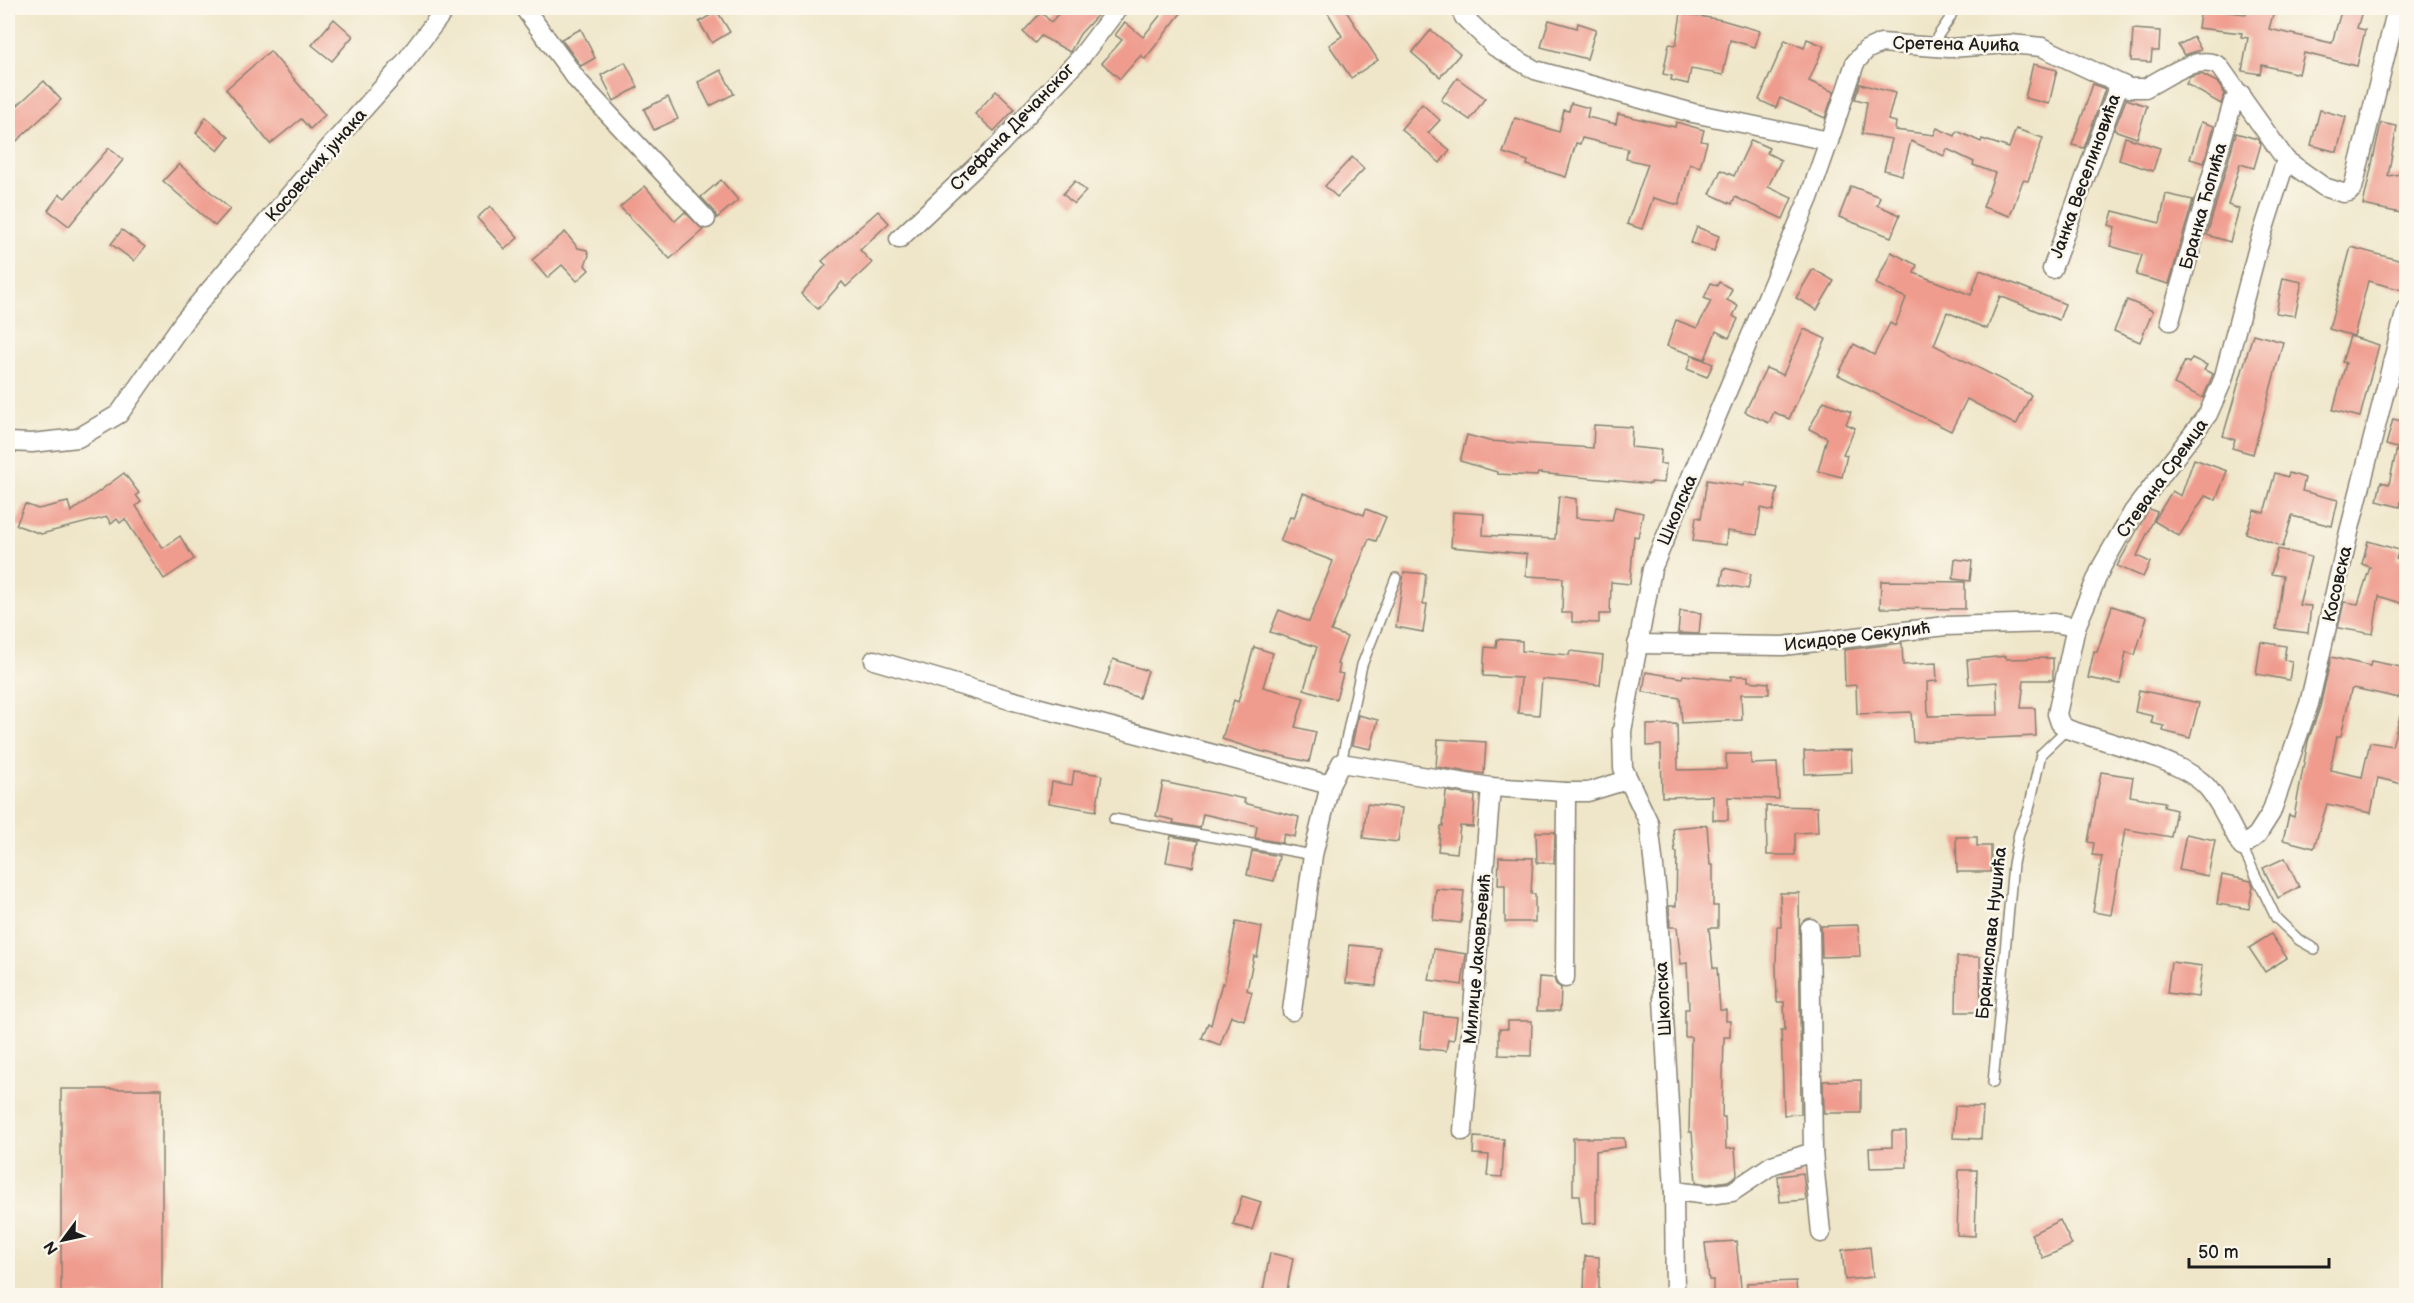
<svg xmlns="http://www.w3.org/2000/svg" width="2414" height="1303" font-family="'Balsamiq Sans',sans-serif">
<rect width="100%" height="100%" fill="#fbf7ec"/>
<filter id="ink" filterUnits="userSpaceOnUse"><feTurbulence type="fractalNoise" baseFrequency=".0167" numOctaves="2"/><feDisplacementMap in="SourceGraphic" scale="12" xChannelSelector="R" yChannelSelector="G"/><feConvolveMatrix kernelMatrix="1 2 1 2 8 2 1 2 1" color-interpolation-filters="sRGB"/></filter>
<filter id="wash" filterUnits="userSpaceOnUse"><feTurbulence type="fractalNoise" baseFrequency=".008" numOctaves="4" result="noise"/><feDisplacementMap in="SourceGraphic" scale="24" xChannelSelector="R" yChannelSelector="G"/><feGaussianBlur stdDeviation="1.35" result="paint"/><feColorMatrix in="noise" values="0 0 0 0 0 0 0 0 0 0 0 0 0 0 0 0 0 1.4 0 .05"/><feComposite in="paint" operator="in"/></filter>
<g filter="url(#wash)">
<rect width="100%" height="100%" fill="#efe6c9"/>
<g id="blocks">
<!-- building -->
<g fill="#ef9c8e">
<polygon points="1064,8 1104,8 1080,34 1070,52 1041,36 1035,43 1023,32 1041,12 1051,22"/>
<polygon points="1166,8 1185,8 1145,59 1141,55 1120,79 1102,63 1122,40 1115,35 1125,22 1143,37"/>
<polygon points="1325,8 1344,8 1378,60 1351,78 1329,45 1342,36"/>
<polygon points="2201,8 2220,8 2219,11 2246,14 2248,8 2274,11 2269,29 2332,43 2342,8 2363,8 2357,28 2365,30 2357,66 2304,53 2299,74 2262,65 2260,74 2242,71 2248,38 2241,37 2242,33 2198,28"/>
<polygon points="717,11 730,32 712,43 699,22"/>
<polygon points="1681,13 1722,20 1760,31 1755,47 1730,40 1723,75 1691,69 1688,84 1671,80 1672,76 1663,74 1669,44 1676,45"/>
<polygon points="334,19 353,36 332,61 312,45"/>
<polygon points="1549,20 1577,28 1578,23 1596,29 1587,59 1541,47"/>
<polygon points="581,29 595,58 581,66 561,39"/>
<polygon points="2133,29 2160,31 2159,51 2152,51 2151,62 2131,61"/>
<polygon points="1431,30 1460,54 1440,77 1412,53"/>
<polygon points="2194,37 2201,50 2184,55 2178,45"/>
<polygon points="1807,39 1824,46 1809,81 1834,92 1825,118 1780,98 1776,108 1759,100 1785,40 1804,48"/>
<polygon points="270,51 325,115 310,129 301,119 270,144 226,89"/>
<polygon points="625,62 638,87 614,101 601,75"/>
<polygon points="2033,64 2057,70 2049,104 2025,98"/>
<polygon points="721,70 734,94 710,106 698,82"/>
<polygon points="2201,74 2217,82 2225,94 2221,104 2186,84 2190,77"/>
<polygon points="1457,78 1485,98 1470,120 1441,100"/>
<polygon points="44,81 61,100 8,149 8,114"/>
<polygon points="1860,84 1895,93 1888,120 1896,122 1895,130 1934,135 1937,128 1955,136 1957,131 1981,142 1982,139 2009,148 2016,129 2043,138 2028,181 2023,180 2010,216 1983,207 1995,173 1973,165 1974,162 1947,149 1944,156 1911,141 1902,175 1884,170 1892,139 1862,134 1867,102 1855,99"/>
<polygon points="2093,84 2105,89 2084,148 2072,145"/>
<polygon points="996,91 1015,109 994,131 975,114"/>
<polygon points="668,97 678,119 654,130 644,109"/>
<polygon points="2126,99 2147,106 2137,138 2114,130"/>
<polygon points="1571,103 1589,108 1587,117 1616,124 1618,114 1675,127 1676,122 1704,130 1701,141 1707,142 1700,167 1690,164 1679,205 1653,198 1642,229 1627,224 1648,164 1626,159 1628,149 1582,138 1580,144 1576,143 1566,177 1527,165 1528,161 1503,153 1515,118 1559,132 1564,110 1569,111"/>
<polygon points="1422,104 1440,120 1428,133 1450,150 1440,163 1401,129"/>
<polygon points="2320,110 2346,117 2337,152 2311,145"/>
<polygon points="206,117 229,137 218,151 196,133"/>
<polygon points="2201,122 2214,126 2204,163 2190,159"/>
<polygon points="2381,123 2397,126 2388,176 2406,173 2406,214 2363,205"/>
<polygon points="2236,133 2257,139 2261,144 2254,168 2240,164 2228,205 2239,209 2230,242 2207,235"/>
<polygon points="2125,137 2160,148 2153,171 2119,160"/>
<polygon points="1751,140 1769,148 1767,153 1781,160 1768,187 1792,198 1783,219 1735,197 1732,204 1710,194 1721,170 1734,176"/>
<polygon points="109,148 123,160 69,226 48,210 60,194 65,198"/>
<polygon points="1352,157 1364,169 1337,197 1325,186"/>
<polygon points="179,164 230,209 215,226 163,181"/>
<polygon points="721,180 738,200 717,218 714,211 701,197"/>
<polygon points="1075,181 1086,191 1074,204 1063,194"/>
<polygon points="645,186 675,221 685,212 703,230 670,259 620,207"/>
<polygon points="1851,186 1880,197 1877,205 1900,215 1891,237 1839,217"/>
<polygon points="2166,194 2193,200 2169,284 2136,275 2142,255 2110,246 2115,227 2109,225 2113,211 2160,223"/>
<polygon points="490,206 518,238 505,249 477,218"/>
<polygon points="878,211 889,223 860,250 872,263 846,287 842,282 818,309 801,294 826,265 822,261"/>
<polygon points="1697,227 1719,236 1714,251 1691,243"/>
<polygon points="122,230 145,247 134,261 111,244"/>
<polygon points="565,232 578,248 587,250 589,255 585,265 589,270 577,281 562,265 547,278 532,260"/>
<polygon points="2351,247 2406,262 2406,291 2368,281 2354,336 2329,329"/>
<polygon points="1891,252 1917,265 1914,273 1971,295 1980,270 2065,304 2059,320 2000,296 1987,329 1947,312 1934,345 2031,395 2016,425 1967,399 1951,431 1838,375 1854,344 1874,355 1890,323 1895,326 1906,298 1876,284"/>
<polygon points="1813,269 1834,281 1817,310 1796,298"/>
<polygon points="2283,278 2302,282 2295,316 2276,313"/>
<polygon points="1719,282 1732,289 1727,300 1738,306 1733,316 1738,319 1729,338 1716,331 1705,359 1667,346 1676,320 1697,328 1711,301 1704,298 1711,283 1717,286"/>
<polygon points="2127,300 2153,311 2140,342 2114,331"/>
<polygon points="1804,329 1826,339 1789,419 1774,412 1769,423 1745,412 1766,368 1783,375"/>
<polygon points="2253,334 2283,342 2253,454 2232,448 2235,440 2223,436"/>
<polygon points="2350,336 2379,345 2360,417 2333,410 2346,363 2342,362"/>
<polygon points="1692,355 1713,364 1707,377 1687,369"/>
<polygon points="2192,358 2207,365 2204,370 2213,374 2203,398 2174,384 2185,361 2189,363"/>
<polygon points="1824,401 1851,412 1846,424 1855,428 1843,454 1847,455 1842,477 1818,471 1827,438 1809,429"/>
<polygon points="2393,419 2406,422 2406,480 2400,507 2377,501 2381,482 2389,484 2397,448 2386,445"/>
<polygon points="1594,425 1632,427 1631,447 1661,450 1660,464 1666,464 1664,483 1651,482 1651,484 1538,473 1537,476 1497,474 1497,472 1460,461 1467,435 1489,441 1593,448"/>
<polygon points="2194,459 2227,471 2216,500 2205,496 2179,536 2154,521 2172,491 2181,496"/>
<polygon points="124,473 139,493 136,495 141,502 136,506 163,548 180,536 194,559 164,579 125,519 120,523 117,519 111,524 107,517 41,534 16,525 25,504 38,509 68,502 71,512"/>
<polygon points="2275,473 2288,477 2289,473 2305,478 2302,491 2338,500 2332,526 2292,516 2283,547 2246,533 2254,510 2264,513"/>
<polygon points="1707,480 1743,486 1744,482 1778,488 1773,511 1761,508 1757,535 1727,531 1726,545 1693,541 1696,517 1701,518"/>
<polygon points="1303,493 1364,515 1366,509 1386,517 1376,541 1369,539 1331,631 1347,637 1337,664 1340,665 1338,673 1343,674 1336,699 1304,689 1317,647 1270,632 1279,610 1309,622 1333,561 1280,541 1290,517 1294,518"/>
<polygon points="1559,496 1576,499 1576,518 1612,521 1615,507 1643,513 1638,537 1634,536 1630,584 1611,582 1610,614 1599,614 1599,623 1572,622 1572,613 1562,613 1563,578 1526,576 1527,554 1451,547 1453,512 1484,514 1483,535 1555,539"/>
<polygon points="2149,509 2157,512 2137,556 2150,562 2143,577 2117,566"/>
<polygon points="2368,541 2399,550 2396,559 2406,562 2406,605 2379,596 2373,634 2338,628 2344,602 2358,604 2370,567 2362,564"/>
<polygon points="2278,549 2311,557 2299,605 2311,606 2308,633 2276,629 2283,576 2271,574"/>
<polygon points="1955,559 1972,561 1970,581 1953,579"/>
<polygon points="1724,568 1751,574 1748,589 1721,584"/>
<polygon points="1404,572 1426,574 1423,604 1427,604 1423,632 1396,627"/>
<polygon points="1881,581 1965,582 1965,609 1880,608"/>
<polygon points="2112,606 2147,617 2135,655 2126,652 2120,684 2088,678 2094,651 2097,652"/>
<polygon points="1680,611 1701,613 1699,634 1678,633"/>
<polygon points="1497,639 1522,641 1522,651 1569,655 1570,651 1603,655 1600,685 1542,679 1539,715 1518,713 1521,678 1483,676 1485,647 1496,648"/>
<polygon points="2261,642 2286,646 2284,660 2292,661 2289,680 2256,674"/>
<polygon points="1902,643 1903,665 1936,663 1937,681 1927,682 1928,716 1998,715 1997,682 1969,684 1967,660 2006,656 2006,659 2053,658 2053,680 2024,680 2021,708 2035,708 2036,736 1913,742 1911,712 1857,714 1856,685 1845,686 1844,650"/>
<polygon points="1254,647 1273,653 1263,687 1304,698 1295,727 1316,732 1309,762 1260,751 1222,739 1234,700 1238,702"/>
<polygon points="2331,657 2370,666 2371,661 2406,668 2399,698 2354,688 2351,690 2341,736 2337,736 2330,770 2362,777 2370,742 2392,746 2402,709 2406,709 2406,785 2378,778 2371,813 2327,804 2314,848 2283,840 2289,815 2294,817 2308,741 2320,707"/>
<polygon points="1113,659 1148,671 1139,698 1104,686"/>
<polygon points="1646,672 1682,678 1683,675 1731,680 1731,676 1748,676 1748,681 1769,683 1769,694 1741,694 1742,720 1682,723 1680,698 1643,692"/>
<polygon points="2139,690 2199,703 2190,738 2163,731 2164,726 2151,723 2153,716 2135,712"/>
<polygon points="1358,715 1378,720 1371,749 1352,745"/>
<polygon points="1677,724 1678,770 1726,769 1726,754 1751,754 1751,764 1777,763 1779,799 1728,797 1728,820 1713,820 1713,796 1662,797 1661,745 1647,746 1647,725"/>
<polygon points="1438,739 1486,742 1484,774 1436,767"/>
<polygon points="1851,750 1852,772 1805,774 1804,751"/>
<polygon points="1074,771 1102,775 1096,811 1049,803 1052,782 1072,785"/>
<polygon points="2101,772 2133,777 2130,796 2165,802 2164,807 2176,810 2171,837 2125,829 2111,915 2093,912 2102,856 2092,855 2094,843 2088,842"/>
<polygon points="1163,782 1245,799 1244,803 1299,817 1295,837 1284,834 1282,843 1255,838 1257,826 1203,814 1200,828 1173,823 1174,820 1156,816"/>
<polygon points="1446,791 1475,796 1473,827 1460,826 1457,853 1438,851 1441,826 1443,826"/>
<polygon points="1367,804 1402,808 1398,842 1363,838"/>
<polygon points="1766,806 1817,807 1818,832 1795,833 1795,855 1767,855"/>
<polygon points="1707,825 1710,865 1713,865 1713,906 1718,906 1718,928 1709,928 1713,968 1717,968 1720,1010 1726,1010 1726,1021 1730,1021 1730,1037 1724,1037 1722,1117 1725,1117 1726,1149 1735,1148 1737,1175 1728,1181 1708,1184 1696,1182 1692,1132 1689,1132 1691,1037 1685,1037 1685,1009 1689,1009 1687,963 1681,964 1677,927 1670,927 1669,906 1676,906 1677,852 1675,852 1673,828"/>
<polygon points="1536,832 1555,832 1554,863 1537,863"/>
<polygon points="2186,834 2215,840 2208,876 2179,870"/>
<polygon points="1171,836 1198,841 1193,867 1166,862"/>
<polygon points="1956,837 1977,837 1977,846 1991,846 1991,872 1957,872"/>
<polygon points="1252,851 1279,856 1274,881 1247,875"/>
<polygon points="1499,857 1533,858 1531,894 1535,894 1535,922 1505,922 1505,885 1498,885"/>
<polygon points="2285,858 2299,887 2278,898 2263,868"/>
<polygon points="2222,875 2251,881 2253,886 2249,909 2217,904"/>
<polygon points="1436,889 1464,891 1461,923 1433,920"/>
<polygon points="1780,893 1799,893 1801,1114 1784,1115 1781,1030 1785,1030 1784,1002 1777,1002 1776,965 1777,927 1781,927"/>
<polygon points="1236,922 1262,927 1257,957 1254,956 1247,990 1252,992 1244,1020 1231,1016 1220,1045 1202,1038 1208,1023 1211,1025 1222,983 1224,984"/>
<polygon points="1858,925 1860,956 1822,957 1821,926"/>
<polygon points="2271,934 2287,958 2265,972 2249,948"/>
<polygon points="1349,945 1380,948 1376,986 1346,983"/>
<polygon points="1434,949 1466,954 1462,985 1429,980"/>
<polygon points="1957,957 1980,957 1981,1012 1956,1012"/>
<polygon points="2171,962 2202,966 2198,997 2167,993"/>
<polygon points="1539,977 1554,978 1556,984 1561,988 1560,1011 1537,1011"/>
<polygon points="1424,1014 1457,1017 1454,1040 1448,1039 1446,1051 1420,1048"/>
<polygon points="1508,1021 1532,1021 1531,1056 1499,1055 1499,1029 1508,1029"/>
<polygon points="1861,1080 1861,1113 1824,1113 1823,1081"/>
<rect x="61" y="1089" width="101" height="207"/>
<polygon points="1955,1106 1983,1107 1981,1139 1953,1138"/>
<polygon points="1892,1131 1906,1131 1907,1167 1870,1168 1869,1148 1892,1147"/>
<polygon points="1474,1137 1504,1139 1502,1177 1487,1176 1489,1155 1473,1154"/>
<polygon points="1573,1138 1624,1138 1625,1147 1596,1151 1596,1223 1582,1224 1579,1195 1573,1195"/>
<polygon points="1959,1170 1977,1170 1975,1236 1957,1235"/>
<polygon points="1803,1173 1806,1200 1780,1202 1778,1176"/>
<polygon points="1242,1196 1261,1202 1252,1230 1233,1225"/>
<polygon points="2060,1220 2072,1245 2043,1258 2031,1234"/>
<polygon points="1736,1241 1742,1296 1713,1296 1713,1280 1709,1280 1705,1243"/>
<polygon points="1870,1247 1873,1277 1845,1280 1842,1250"/>
<polygon points="1270,1253 1293,1258 1286,1296 1262,1296"/>
<polygon points="1585,1256 1599,1257 1599,1296 1584,1296"/>
<polygon points="1796,1281 1797,1296 1747,1296 1747,1283"/>
</g>
</g>
</g>
<g filter="url(#ink)">
<use href="#blocks" fill-opacity="0" stroke="#868172" stroke-width="1.5"/>
<g fill="none" stroke-linecap="round" stroke-linejoin="round">
<defs>
<g id="lane">
<polyline points="1931,46 1950,18 1954,8"/>
<polyline points="1341,763 1362,665 1396,578"/>
<polyline points="1114,819 1313,855"/>
<polyline points="2242,847 2276,918 2299,940 2315,949"/>
<polyline points="1993,1083 2013,864 2019,833 2029,809 2041,754 2067,729"/>
</g>
<g id="street">
<polyline points="524,8 578,81 706,219"/>
<polyline points="1460,8 1464,17 1495,47 1535,70 1693,113 1829,141 1809,198 1652,569 1622,731 1623,768 1649,823 1657,894 1674,1191 1675,1296"/>
<path d="M1829,141L1855,63L1866,50L1881,43L1949,48L2010,44L2042,47L2129,88H2145C2166,78 2196,53 2219,66L2286,160L2324,187L2343,193L2349,192L2353,188L2397,8"/>
<path d="M2286,160L2258,247L2223,380L2208,414L2133,512L2102,566L2076,627L2057,714L2060,723L2067,729C2104,742 2182,759 2207,787C2222,804 2231,828 2242,847L2257,835L2271,813L2309,704L2349,532L2406,309"/>
<polyline points="899,239 999,145 1081,57 1118,8"/>
<polyline points="2052,269 2119,84"/>
<polyline points="2170,321 2233,102 2241,94"/>
<polyline points="8,442 32,443 78,438 119,414 184,321 333,143 402,66 446,8"/>
<polyline points="1637,644 1783,646 1945,626 2054,623 2076,627"/>
<polyline points="874,660 1010,700 1330,785"/>
<polyline points="1810,928 1813,1152 1821,1233"/>
<polyline points="1565,978 1566,792"/>
<polyline points="1292,1011 1313,855 1330,785 1341,763 1491,787 1566,792 1588,792 1627,780"/>
<polyline points="1463,1131 1491,787"/>
<polyline points="1674,1191 1708,1195 1732,1192 1772,1165 1813,1152"/>
</g>
</defs>
<!-- lane casing -->
<use href="#lane" stroke="#868172" stroke-width="12"/>
<!-- street casing -->
<use href="#street" stroke="#868172" stroke-width="21"/>
<!-- lane -->
<use href="#lane" stroke="#fff" stroke-width="9"/>
<!-- street -->
<use href="#street" stroke="#fff" stroke-width="18"/>
</g>
</g>
<g text-anchor="middle" stroke-width="5" stroke-linejoin="round" paint-order="stroke">
<!-- street labels -->
<g font-size="18" fill="#1c1c1c" stroke="#fbf7ec">
<text transform="translate(1956 44) rotate(1)" y="6">Сретена Аџића</text>
<text transform="translate(1012 127) rotate(-46)" y="6">Стефана Дечанског</text>
<text transform="translate(316 165) rotate(-49)" y="6">Косовских јунака</text>
<text transform="translate(2085 176) rotate(-70)" y="6">Јанка Веселиновића</text>
<text transform="translate(2203 206) rotate(-74)" y="6">Бранка Ћопића</text>
<text transform="translate(2162 478) rotate(-54)" y="6">Стевана Сремца</text>
<text transform="translate(1677 510) rotate(-67)" y="6">Школска</text>
<text transform="translate(2337 584) rotate(-77)" y="6">Косовска</text>
<text transform="translate(1857 636) rotate(-7)" y="6">Исидоре Секулић</text>
<text transform="translate(1991 933) rotate(-84)" y="6">Бранислава Нушића</text>
<text transform="translate(1477 959) rotate(-85)" y="6">Милице Јаковљевић</text>
<text transform="translate(1663 999) rotate(-93)" y="6">Школска</text>
</g>
</g>
<!-- margin -->
<rect width="2414" height="1303" fill="none" stroke="#fbf7ec" stroke-width="30"/>
<!-- north arrow -->
<g transform="translate(63 1240) rotate(237)" stroke="#fbf7ec" stroke-width="4.5" paint-order="stroke">
<path d="M0-4.5L10 22L0 15L-10 22Z" fill="#1c1c1c"/>
<text y="-9" font-size="16" font-weight="bold" text-anchor="middle" fill="#1c1c1c">N</text>
</g>
<!-- scale -->
<path d="M2189 1258v9h140v-9" fill="none" stroke="#1c1c1c" stroke-width="3"/>
<text x="2198" y="1258" font-size="18" fill="#1c1c1c" stroke="#fbf7ec" stroke-width="4.5" paint-order="stroke">50 m</text>
</svg>
